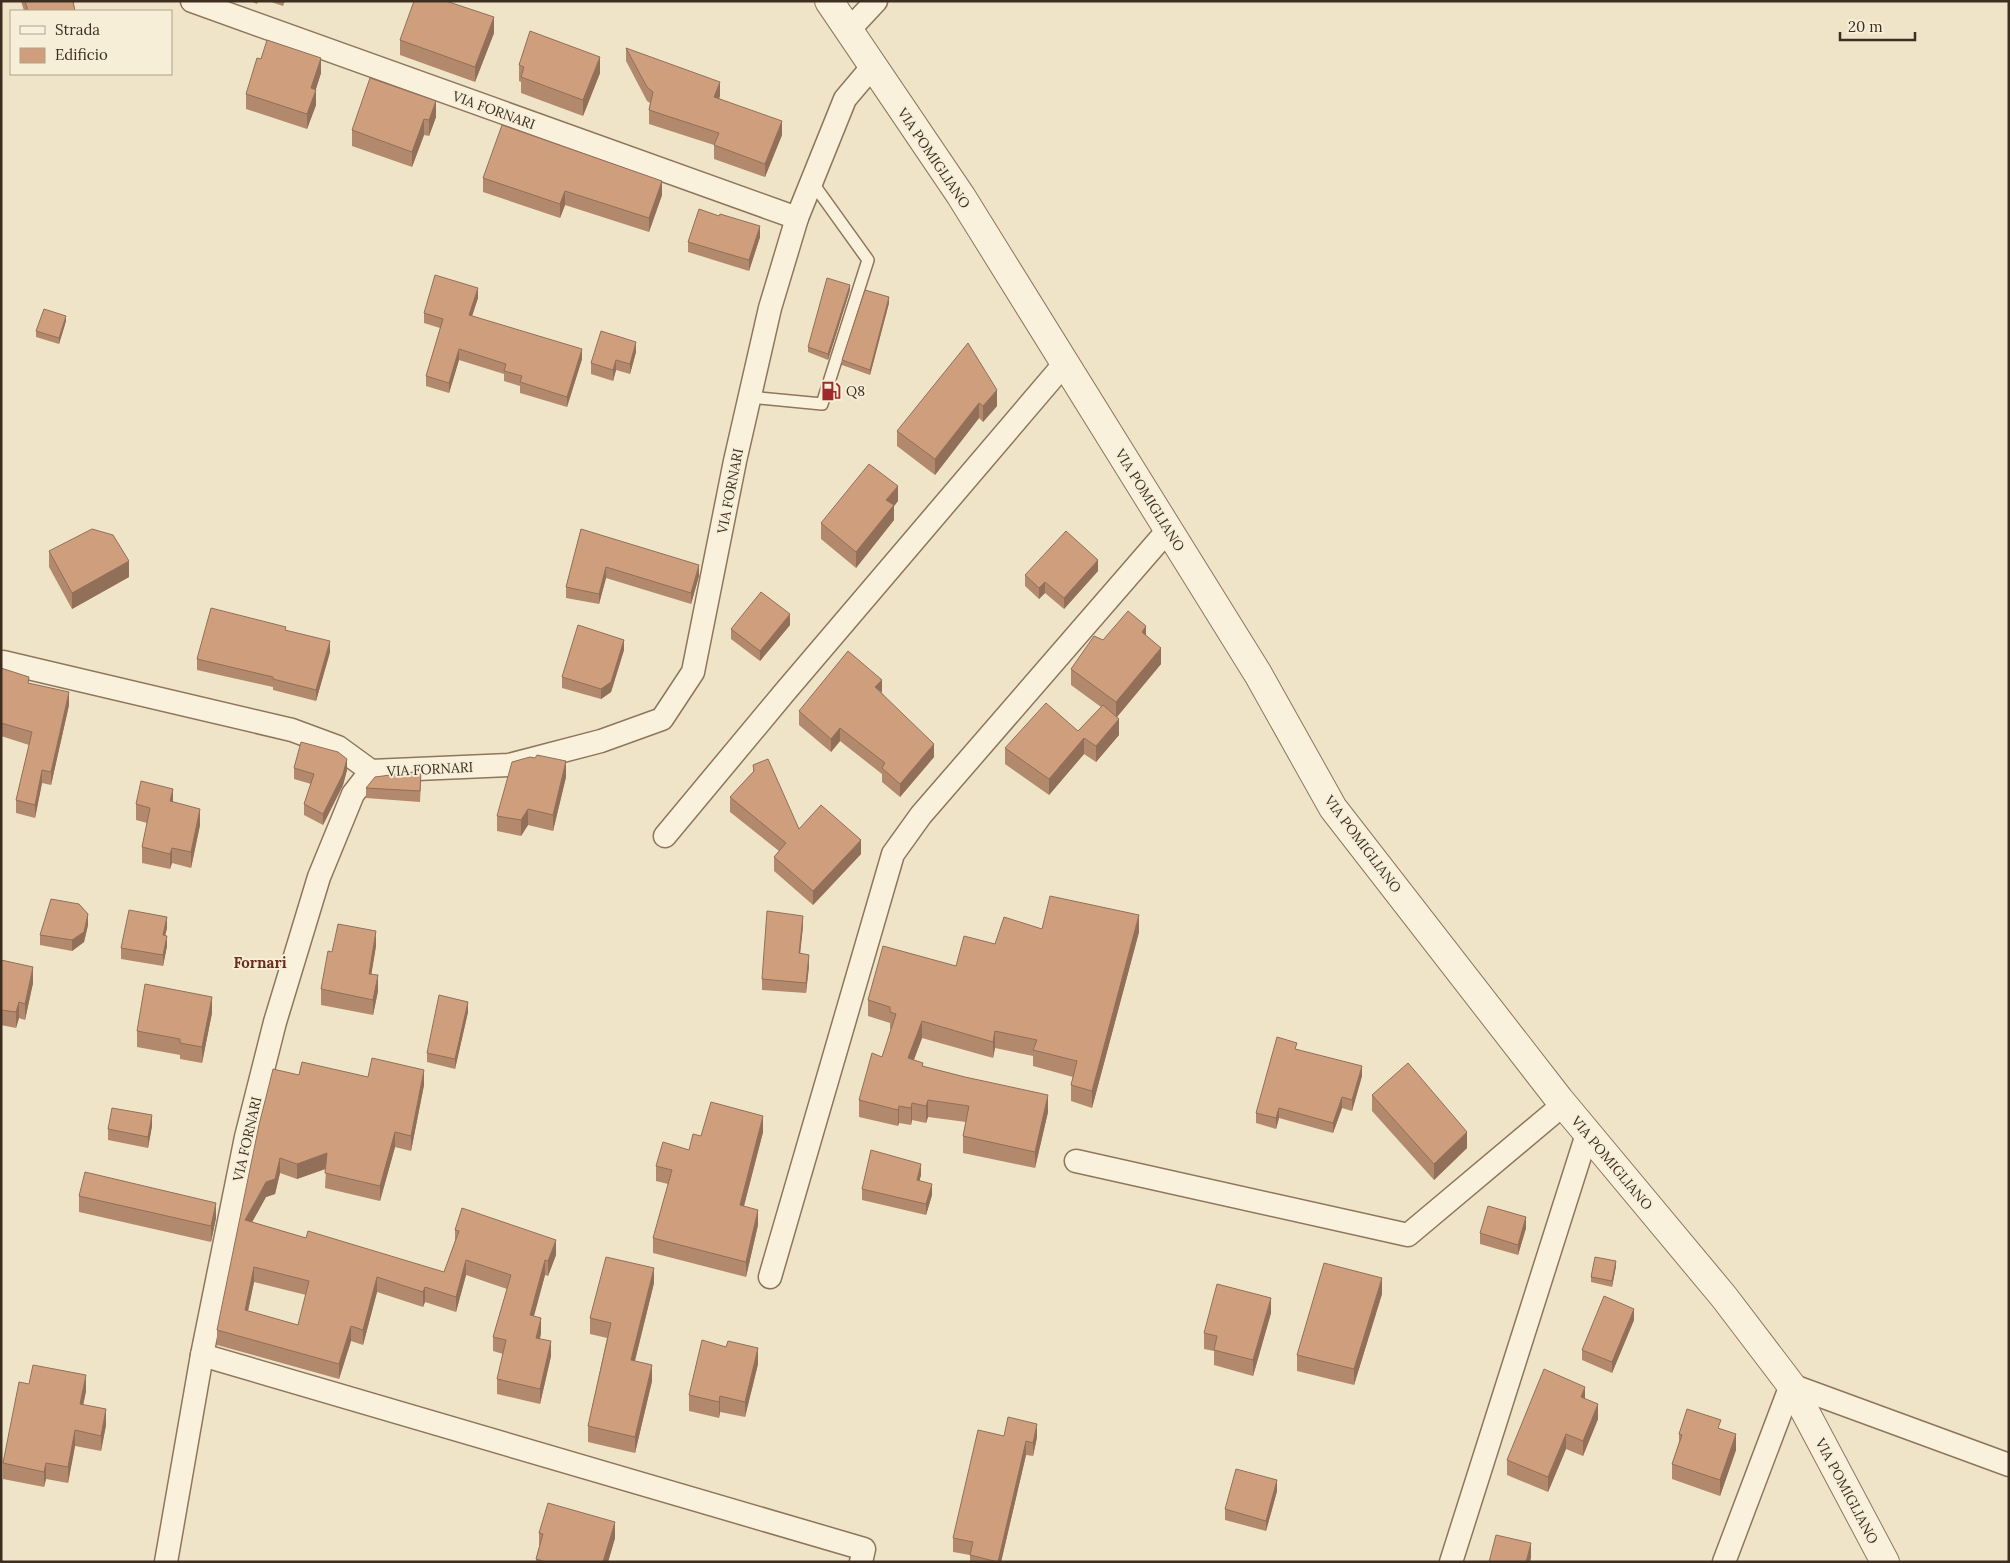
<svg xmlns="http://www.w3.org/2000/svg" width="2010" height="1563" font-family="Lora,serif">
<rect width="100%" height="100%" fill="#f0e4c8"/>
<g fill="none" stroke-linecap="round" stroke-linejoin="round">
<defs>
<polyline id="service" points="750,397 822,404 868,260 812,182"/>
<g id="minor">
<polyline points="192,1 797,218"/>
<polyline points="849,30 876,1"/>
<polyline points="3,662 292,730 338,747 371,771"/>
<polyline points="665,836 784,693 1065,363"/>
<polyline points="1076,1161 1408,1235 1564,1104"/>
<polyline points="770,1277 893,854 921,815 1168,530"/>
<polyline points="202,1355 864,1549 861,1562"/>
<polyline points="166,1562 202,1355 246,1137 275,1022 319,877 353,794 371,771 509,765 601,741 662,719 693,672 735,461 770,308 797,218 845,99 872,67"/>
<polyline points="1451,1562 1587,1134"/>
<polyline points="1724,1562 1791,1385 2009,1465"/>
</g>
<polyline id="tertiary" points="829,1 961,196 1258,674 1333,808 1559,1099 1724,1297 1791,1385 1885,1562"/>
</defs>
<!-- service casing -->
<use href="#service" stroke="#8d765c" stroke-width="14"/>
<!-- minor casing -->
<use href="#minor" stroke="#8d765c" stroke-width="25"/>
<!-- tertiary casing -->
<use href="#tertiary" stroke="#8d765c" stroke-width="30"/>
<!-- service -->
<use href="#service" stroke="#faf1dc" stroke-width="11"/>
<!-- minor -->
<use href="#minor" stroke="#faf1dc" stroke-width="22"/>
<!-- tertiary -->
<use href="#tertiary" stroke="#faf1dc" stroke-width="28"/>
</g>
<!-- wall -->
<g fill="#b2896c" fill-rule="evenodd">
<polygon points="21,1 73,1 75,11 24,11"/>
<polygon points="250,1 258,1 257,4"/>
<polygon points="268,1 285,1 283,6"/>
<polygon points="494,33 475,82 400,55 400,40"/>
<polygon points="626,48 720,96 719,98 782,135 765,177 714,159 714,145 649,124 649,110 650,103 647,101 626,61"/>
<polygon points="261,59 321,73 316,89 316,105 307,129 246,109 246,94"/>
<polygon points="519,65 600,73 583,116 521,93 521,82 519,81"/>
<polygon points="436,117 429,136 424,135 412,167 352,146 352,130"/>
<polygon points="483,178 662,195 649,232 565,205 560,218 483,192"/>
<polygon points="760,237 749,271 688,252 688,242"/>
<polygon points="850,290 828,360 808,352 808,347"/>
<polygon points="478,298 472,316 582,359 567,407 520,393 520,386 504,381 504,374 459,360 449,393 426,386 426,376 440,328 424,323 424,313"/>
<polygon points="889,303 870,375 842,365 842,360"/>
<polygon points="66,321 59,344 36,337 36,331"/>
<polygon points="636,352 630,374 616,370 613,381 591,374 591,363"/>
<polygon points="997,390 997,406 983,422 979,418 935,475 897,446 897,431"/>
<polygon points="898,501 894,506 894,520 856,568 821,539 821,523"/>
<polygon points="581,529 699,576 691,604 606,578 599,604 566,598 566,587"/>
<polygon points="49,551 129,577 72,609 49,567"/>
<polygon points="1098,571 1064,609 1045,593 1039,599 1025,586 1025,575"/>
<polygon points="790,625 760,661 731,639 731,629"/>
<polygon points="286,630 330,652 316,701 273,690 273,687 197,670 197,659"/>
<polygon points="1146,636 1161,664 1117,717 1119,735 1096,762 1084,754 1049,795 1005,764 1005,748 1078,731 1101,707 1071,685 1071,669 1103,640"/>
<polygon points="624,650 611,692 601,699 562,688 562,677"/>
<polygon points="1,668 69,705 51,785 42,783 35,818 16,813 16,800 29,745 1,736"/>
<polygon points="882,693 934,757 900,797 882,782 882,774 840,741 831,752 799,725 799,711"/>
<polygon points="753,765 799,829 861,854 813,905 774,871 774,857 779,851 730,812 730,797 753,772"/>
<polygon points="294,768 347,770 343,785 323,825 304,815 304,804 311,784 294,779"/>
<polygon points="566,777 553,831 528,825 521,836 497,831 497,816"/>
<polygon points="421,782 420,802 366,798 366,788"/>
<polygon points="173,802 200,825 191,868 172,863 170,869 142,863 142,847 147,823 136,820 136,804"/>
<polygon points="88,925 84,942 72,951 40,945 40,935"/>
<polygon points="803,926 800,953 809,966 806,993 762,990 762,979"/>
<polygon points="167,928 165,935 167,946 163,966 121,959 121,948"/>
<polygon points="1042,929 1139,932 1092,1108 1071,1101 1071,1085 1073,1077 1033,1066 1033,1056 995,1048 993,1058 922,1038 914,1060 923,1066 1048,1112 1035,1168 963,1153 963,1136 966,1122 928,1117 926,1123 912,1120 911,1125 899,1123 898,1126 859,1117 859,1100 882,1057 891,1029 890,1029 890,1023 868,1016 868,1000 956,966 995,944"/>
<polygon points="376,946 371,974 378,991 373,1015 321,1005 321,989 332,952"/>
<polygon points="1,960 33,983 25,1020 19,1018 16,1028 1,1025"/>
<polygon points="468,1012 455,1069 427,1062 427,1053"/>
<polygon points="212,1013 202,1063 180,1059 180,1055 137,1047 137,1031"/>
<polygon points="1297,1049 1362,1076 1352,1111 1342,1108 1333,1133 1279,1118 1276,1129 1256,1123 1256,1113"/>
<path d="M299,1075L368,1077L424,1085L411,1151L395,1147L380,1201L325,1188L326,1169L297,1179L280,1173L275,1194L266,1197L252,1222L306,1238L444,1272L455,1241V1230L556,1255L548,1276L545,1275L534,1316L541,1333L540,1339L551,1356L540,1404L497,1394V1379L503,1354L493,1351V1337L507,1289L466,1275L456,1312L425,1302L423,1307L377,1292L363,1345L351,1341L339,1379L217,1345V1330ZM254,1282L306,1295L298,1325L248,1311Z"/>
<polygon points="1372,1095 1467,1148 1434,1180 1372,1111"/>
<polygon points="152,1126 148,1148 108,1140 108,1129"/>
<polygon points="763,1132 744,1206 758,1225 746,1277 653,1253 653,1238 668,1184 656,1181 656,1166 689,1150 701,1136"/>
<polygon points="921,1175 919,1181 932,1195 926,1215 862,1200 862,1189"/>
<polygon points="79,1196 216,1218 211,1242 79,1212"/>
<polygon points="1526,1228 1518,1255 1480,1244 1480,1233"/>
<polygon points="1616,1266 1612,1287 1591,1282 1591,1277"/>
<polygon points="654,1283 635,1361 652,1381 635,1453 588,1442 588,1426 607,1338 590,1334 590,1318"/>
<polygon points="1382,1294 1354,1385 1297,1371 1297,1355"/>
<polygon points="1271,1313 1253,1376 1214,1365 1214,1351 1204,1349 1204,1333"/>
<polygon points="1634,1320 1612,1373 1582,1360 1582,1350"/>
<polygon points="758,1364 745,1417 720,1412 719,1418 689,1411 689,1395"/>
<polygon points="29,1384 86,1391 83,1405 106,1425 101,1451 75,1446 68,1483 46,1479 44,1487 3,1479 3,1463"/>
<polygon points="1598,1419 1583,1456 1566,1449 1548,1492 1507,1475 1507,1460"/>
<polygon points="1721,1429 1736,1450 1720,1496 1672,1479 1672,1464 1679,1442 1679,1434"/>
<polygon points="1004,1436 1037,1437 1033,1456 1026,1455 1001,1562 970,1562 970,1555 953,1552 953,1538"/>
<polygon points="1277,1491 1266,1531 1225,1520 1225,1509"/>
<polygon points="539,1533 615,1538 608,1562 536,1562 536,1559 539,1547"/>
</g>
<!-- shaded-wall -->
<g fill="#916f58">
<polygon points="494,17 494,33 475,82 475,67"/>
<polygon points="600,57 600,73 583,116 583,100"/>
<polygon points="321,58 321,73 312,101 316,90 316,105 307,129 307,114 311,88"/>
<polygon points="720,82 720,96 714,110 714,97"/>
<polygon points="436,101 436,117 429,136 429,120"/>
<polygon points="424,119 424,135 412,167 412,152"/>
<polygon points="782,121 782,135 765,177 765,164"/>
<polygon points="662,181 662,195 649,232 649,218"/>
<polygon points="565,191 565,205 560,218 560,204"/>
<polygon points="760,226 760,237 749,271 749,260"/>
<polygon points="850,285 850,290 828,360 828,354"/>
<polygon points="478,288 478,298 469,325 469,315"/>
<polygon points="889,297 889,303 870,375 870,370"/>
<polygon points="66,316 66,321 59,344 59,338"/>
<polygon points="636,342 636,352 630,374 630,364"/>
<polygon points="459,349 459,360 449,393 449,383"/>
<polygon points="582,349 582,359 567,407 567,397"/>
<polygon points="616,360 616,370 613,381 613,370"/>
<polygon points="997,390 997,406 983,422 983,406"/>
<polygon points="979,403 979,418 935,475 935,459"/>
<polygon points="898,486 898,501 894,506 894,520 856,568 856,552 886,500"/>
<polygon points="1098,560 1098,571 1064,609 1064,598"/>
<polygon points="129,561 129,577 72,609 72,593"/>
<polygon points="699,565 699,576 691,604 691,593"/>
<polygon points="606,567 606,578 599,604 599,594"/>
<polygon points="1045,582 1045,593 1039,599 1039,588"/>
<polygon points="790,614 790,625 760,661 760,651"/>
<polygon points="1146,626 1146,642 1142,632"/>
<polygon points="624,640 624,650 611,692 601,699 601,689"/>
<polygon points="330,641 330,652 316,701 316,690"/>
<polygon points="1161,648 1161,664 1116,718 1116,702"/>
<polygon points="882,680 882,693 875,687"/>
<polygon points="69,692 69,705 51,785 51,772"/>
<polygon points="1119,719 1119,735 1096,762 1096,746"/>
<polygon points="840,728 840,741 831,752 831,739"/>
<polygon points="1084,738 1084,754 1049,795 1049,779"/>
<polygon points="934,744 934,757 900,797 900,784"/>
<polygon points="347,759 347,770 343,785 323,825 323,814"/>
<polygon points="566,761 566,777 553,831 553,815"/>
<polygon points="42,770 42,783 35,818 35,805"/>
<polygon points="173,789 173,805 170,801"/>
<polygon points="200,809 200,825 191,868 191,852"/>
<polygon points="528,809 528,825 521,836 521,820"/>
<polygon points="861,840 861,854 813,905 813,891"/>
<polygon points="172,848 172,863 170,869 170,854"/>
<polygon points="88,914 88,925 84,942 72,951 72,940"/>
<polygon points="1139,915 1139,932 1092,1108 1092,1091"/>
<polygon points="803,916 803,926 799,964 799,953"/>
<polygon points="167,917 167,928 163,945 163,935"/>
<polygon points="376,931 376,946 369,989 369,974"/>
<polygon points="167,936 167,946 163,966 163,955"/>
<polygon points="809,955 809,966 806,993 806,983"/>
<polygon points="33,967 33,983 25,1020 25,1004"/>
<polygon points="378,975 378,991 373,1015 373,1000"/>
<polygon points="212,997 212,1013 202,1063 202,1047"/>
<polygon points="19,1002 19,1018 16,1028 16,1012"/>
<polygon points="468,1002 468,1012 455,1069 455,1059"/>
<polygon points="922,1021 922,1038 908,1075 908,1058"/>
<polygon points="995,1031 995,1048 993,1058 993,1042"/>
<polygon points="1362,1066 1362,1076 1352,1111 1352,1100"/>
<polygon points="424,1070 424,1085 411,1151 411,1136"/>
<polygon points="1048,1095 1048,1112 1035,1168 1035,1152"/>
<polygon points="1342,1097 1342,1108 1333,1133 1333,1123"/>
<polygon points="928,1100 928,1117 926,1123 926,1106"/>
<polygon points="912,1103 912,1120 911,1125 911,1108"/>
<polygon points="899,1106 899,1123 898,1126 898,1110"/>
<polygon points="1279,1108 1279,1118 1276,1129 1276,1118"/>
<polygon points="152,1115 152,1126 148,1148 148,1137"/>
<polygon points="763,1116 763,1132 740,1221 740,1205"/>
<polygon points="395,1132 395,1147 380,1201 380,1186"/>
<polygon points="1467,1132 1467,1148 1434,1180 1434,1164"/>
<polygon points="327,1153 327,1168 297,1179 297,1164"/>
<polygon points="280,1158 280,1173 275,1194 266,1197 245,1235 245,1220"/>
<polygon points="921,1164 921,1175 917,1190 917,1180"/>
<polygon points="932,1184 932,1195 926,1215 926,1204"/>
<polygon points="216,1203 216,1218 211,1242 211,1226"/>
<polygon points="758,1210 758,1225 746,1277 746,1262"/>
<polygon points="1526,1217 1526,1228 1518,1255 1518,1245"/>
<polygon points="556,1240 556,1255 548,1276 548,1261"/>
<polygon points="466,1260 466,1275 456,1312 456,1297"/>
<polygon points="545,1260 545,1275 530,1330 530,1315"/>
<polygon points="1616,1261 1616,1266 1612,1287 1612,1281"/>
<polygon points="254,1267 254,1282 245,1325 245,1310"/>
<polygon points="654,1268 654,1283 631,1376 631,1360"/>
<polygon points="377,1277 377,1292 363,1345 363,1330"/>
<polygon points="1382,1278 1382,1294 1354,1385 1354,1369"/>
<polygon points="425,1287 425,1302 423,1307 423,1292"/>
<polygon points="1271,1298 1271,1313 1253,1376 1253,1360"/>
<polygon points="1634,1309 1634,1320 1612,1373 1612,1362"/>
<polygon points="541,1318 541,1333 536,1353 536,1338"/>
<polygon points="351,1326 351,1341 339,1379 339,1364"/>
<polygon points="551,1341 551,1356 540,1404 540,1389"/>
<polygon points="758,1348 758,1364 745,1417 745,1402"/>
<polygon points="652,1365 652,1381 635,1453 635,1437"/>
<polygon points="86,1375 86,1391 80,1420 80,1404"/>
<polygon points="1585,1387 1585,1402 1581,1397"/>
<polygon points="720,1396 720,1412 719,1418 719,1402"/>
<polygon points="1598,1404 1598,1419 1583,1456 1583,1441"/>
<polygon points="106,1409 106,1425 101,1451 101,1436"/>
<polygon points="1037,1424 1037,1437 1033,1456 1033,1443"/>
<polygon points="75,1430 75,1446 68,1483 68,1467"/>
<polygon points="1566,1434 1566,1449 1548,1492 1548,1477"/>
<polygon points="1736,1434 1736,1450 1720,1496 1720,1480"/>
<polygon points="1026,1441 1026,1455 1001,1562 998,1562"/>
<polygon points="46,1463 46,1479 44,1487 44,1472"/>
<polygon points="1277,1480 1277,1491 1266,1531 1266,1521"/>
<polygon points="615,1522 615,1538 608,1562 603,1562"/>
<polygon points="1531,1543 1531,1558 1530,1562 1526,1562"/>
</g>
<!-- building -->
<g fill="#cf9f7d" stroke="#916f58" fill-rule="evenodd">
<polygon points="25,1 73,1 75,11 28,11"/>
<polygon points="414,1 446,1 494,17 475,67 400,40"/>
<polygon points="530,31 600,57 583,100 521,77 524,67 519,65"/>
<polygon points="267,40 321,58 311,88 316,90 307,114 246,94 257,58 261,59"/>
<polygon points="626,48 720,82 714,97 782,121 765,164 714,145 719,133 649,110 653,92 647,87"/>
<polygon points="370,78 436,101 429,120 424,119 412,152 352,130"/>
<polygon points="502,125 662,181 649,218 565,191 560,204 483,178"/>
<polygon points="699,209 719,216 720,214 760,226 749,260 688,242"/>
<polygon points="435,275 478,288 469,315 582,349 567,397 520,382 522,376 504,371 506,364 459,349 449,383 426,376 443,319 424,313"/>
<polygon points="827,278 850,285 828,354 808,347"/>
<polygon points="865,290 889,297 870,370 842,360"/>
<polygon points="44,309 66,316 59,338 36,331"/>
<polygon points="601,331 636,342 630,364 616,360 613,370 591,363"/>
<polygon points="968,343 997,390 983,406 979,403 935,459 897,431"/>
<polygon points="869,464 898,486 886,500 894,505 856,552 821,523"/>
<polygon points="92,529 113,535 129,561 72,593 49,551"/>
<polygon points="581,529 699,565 691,593 606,567 599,594 566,587"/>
<polygon points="1066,531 1098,560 1064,598 1045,582 1039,588 1025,575"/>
<polygon points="761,592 790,614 760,651 731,629"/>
<polygon points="211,608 286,627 285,630 330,641 316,690 273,679 273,677 197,659"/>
<polygon points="1128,611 1146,626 1142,632 1161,648 1116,702 1071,669 1094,636 1103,640"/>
<polygon points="578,625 624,640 611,682 601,689 562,677"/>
<polygon points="848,651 882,680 875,687 934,744 900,784 882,768 885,763 840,728 831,739 799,711"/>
<polygon points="1,668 29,677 28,683 69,692 51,772 42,770 35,805 16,800 32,732 1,723"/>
<polygon points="1046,703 1078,731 1103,705 1119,719 1096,746 1084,738 1049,779 1005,748"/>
<polygon points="301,742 338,752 347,759 343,774 323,814 304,804 314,774 294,768"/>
<polygon points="537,755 566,761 553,815 528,809 521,820 497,816 512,762 530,757 535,758"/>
<polygon points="768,759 799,829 821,805 861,840 813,891 774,857 786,843 730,797 754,771 753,765"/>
<polygon points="421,771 420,791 366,788 375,777"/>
<polygon points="141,781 173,789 170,801 200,809 191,852 172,848 170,854 142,847 150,808 136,804"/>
<polygon points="1050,896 1139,915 1092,1091 1071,1085 1077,1061 1033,1050 1037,1040 995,1031 993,1042 922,1021 908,1058 923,1063 922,1066 965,1077 1048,1095 1035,1152 963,1136 969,1106 928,1100 926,1106 912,1103 911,1108 899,1106 898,1110 859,1100 872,1053 882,1057 896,1014 890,1012 890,1007 868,1000 883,946 956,966 964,936 995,944 1004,917 1042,929"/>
<polygon points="51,899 79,904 88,914 84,932 72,940 40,935"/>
<polygon points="129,910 167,917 163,935 167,936 163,955 121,948"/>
<polygon points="767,911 803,916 799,953 809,955 806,983 762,979"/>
<polygon points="338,924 376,931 369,974 378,975 373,1000 321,989 328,951 332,952"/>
<polygon points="1,960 33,967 25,1004 19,1002 16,1012 1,1010"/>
<polygon points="145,984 212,997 202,1047 180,1043 180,1039 137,1031"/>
<polygon points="439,995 468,1002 455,1059 427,1053"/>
<polygon points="1277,1037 1297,1043 1295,1049 1362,1066 1352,1100 1342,1097 1333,1123 1279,1108 1276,1118 1256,1113"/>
<path d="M372,1058L424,1070L411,1136L395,1132L380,1186L325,1173L327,1153L297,1164L280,1158L275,1179L266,1182L245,1220L306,1238L308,1231L444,1272L459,1231L455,1230L462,1208L556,1240L548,1261L545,1260L530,1315L541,1318L536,1338L551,1341L540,1389L497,1379L506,1340L493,1337L511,1275L466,1260L456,1297L425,1287L423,1292L377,1277L363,1330L351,1326L339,1364L217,1330L259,1125L273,1069L299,1075L302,1062L368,1077ZM254,1267L309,1281L298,1325L245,1310Z"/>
<polygon points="1408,1063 1467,1132 1434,1164 1372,1095"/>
<polygon points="711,1102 763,1116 740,1205 758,1210 746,1262 653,1238 672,1170 656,1166 663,1142 689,1150 693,1134 701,1136"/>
<polygon points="112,1108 152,1115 148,1137 108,1129"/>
<polygon points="871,1150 921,1164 917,1180 932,1184 926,1204 862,1189"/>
<polygon points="85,1172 216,1203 211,1226 79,1196"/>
<polygon points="1488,1206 1526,1217 1518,1245 1480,1233"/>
<polygon points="606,1257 654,1268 631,1360 652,1365 635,1437 588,1426 611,1323 590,1318"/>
<polygon points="1595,1257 1616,1261 1612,1281 1591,1277"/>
<polygon points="1324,1263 1382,1278 1354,1369 1297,1355"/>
<polygon points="1217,1284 1271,1298 1253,1360 1214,1350 1217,1336 1204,1333"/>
<polygon points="1604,1296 1634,1309 1612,1362 1582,1350"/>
<polygon points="702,1340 726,1347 728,1341 758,1348 745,1402 720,1396 719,1402 689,1395"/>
<polygon points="33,1365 86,1375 80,1404 106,1409 101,1436 75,1430 68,1467 46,1463 44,1472 3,1463 19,1382 29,1384"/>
<polygon points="1544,1369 1585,1387 1581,1397 1598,1404 1583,1441 1566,1434 1548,1477 1507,1460"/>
<polygon points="1687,1409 1721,1420 1718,1428 1736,1434 1720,1480 1672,1464 1682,1435 1679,1434"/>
<polygon points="1008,1417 1037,1424 1033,1443 1026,1441 998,1562 970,1555 973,1542 953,1538 978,1430 1004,1436"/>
<polygon points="1236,1469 1277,1480 1266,1521 1225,1509"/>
<polygon points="548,1503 615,1522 603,1562 546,1562 536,1559 543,1534 539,1533"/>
<polygon points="1496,1535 1531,1543 1526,1562 1489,1562"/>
</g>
<!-- icons -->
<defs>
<symbol id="fuel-bare" viewBox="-9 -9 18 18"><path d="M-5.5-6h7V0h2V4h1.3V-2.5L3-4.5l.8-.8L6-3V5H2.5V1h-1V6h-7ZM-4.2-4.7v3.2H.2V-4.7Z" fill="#9e2a2b" stroke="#f7eed8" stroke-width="2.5" paint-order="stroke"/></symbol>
</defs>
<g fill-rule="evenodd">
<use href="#fuel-bare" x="817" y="377" width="28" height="28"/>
</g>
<g text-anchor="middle" stroke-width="4" stroke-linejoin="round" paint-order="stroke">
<!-- street labels -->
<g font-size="14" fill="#3d2e20" stroke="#f7eed8">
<text transform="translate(494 110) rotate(20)" y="5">VIA FORNARI</text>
<text transform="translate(934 158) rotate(56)" y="5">VIA POMIGLIANO</text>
<text transform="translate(730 491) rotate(-79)" y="5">VIA FORNARI</text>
<text transform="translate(1150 500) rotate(58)" y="5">VIA POMIGLIANO</text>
<text transform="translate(430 769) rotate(-3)" y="5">VIA FORNARI</text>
<text transform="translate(1363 844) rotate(53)" y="5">VIA POMIGLIANO</text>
<text transform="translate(247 1139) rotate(-77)" y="5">VIA FORNARI</text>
<text transform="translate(1612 1163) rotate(50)" y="5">VIA POMIGLIANO</text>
<text transform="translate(1847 1491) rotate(62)" y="5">VIA POMIGLIANO</text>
</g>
<!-- poi labels -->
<g font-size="14" fill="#3d2e20" stroke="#f7eed8" text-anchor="start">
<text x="846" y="396">Q8</text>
</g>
<!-- neighbourhood labels -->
<g font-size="15" font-weight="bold" fill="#6b2e1e" stroke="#f7eed8">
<text x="260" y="968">Fornari</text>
</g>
</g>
<!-- border -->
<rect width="2010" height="1563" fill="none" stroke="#3d2e20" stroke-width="5"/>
<!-- legend -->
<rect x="10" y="10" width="162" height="65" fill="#f7eed8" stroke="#ada18e"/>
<rect x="20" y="26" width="25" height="8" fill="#faf1dc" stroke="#ada18e"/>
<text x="55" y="35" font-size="15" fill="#3d2e20">Strada</text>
<rect x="20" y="48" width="25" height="15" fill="#cf9f7d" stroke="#ada18e"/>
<text x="55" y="60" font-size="15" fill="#3d2e20">Edificio</text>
<!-- scale -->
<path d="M1840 32v8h75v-8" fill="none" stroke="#3d2e20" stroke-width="2.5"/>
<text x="1848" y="32" font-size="15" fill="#3d2e20" stroke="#f7eed8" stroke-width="4" paint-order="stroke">20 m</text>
</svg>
